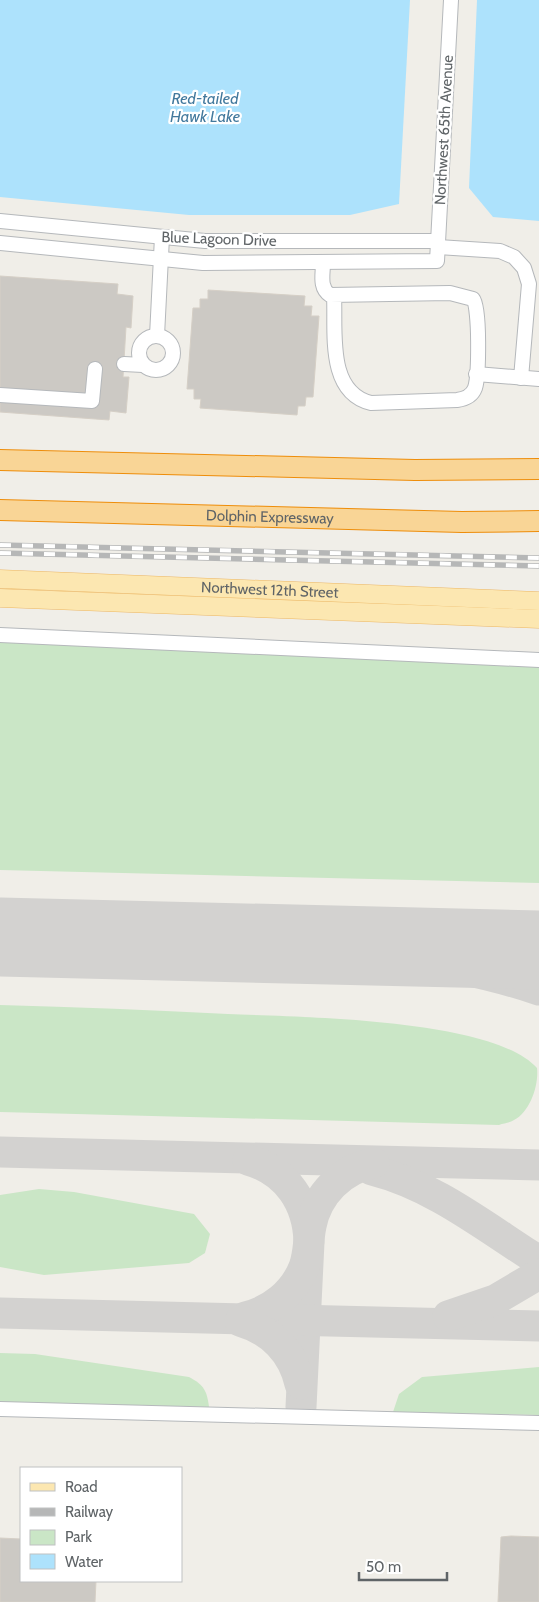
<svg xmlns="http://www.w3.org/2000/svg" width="539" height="1602" font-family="Cabin,sans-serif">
<rect width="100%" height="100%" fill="#f0eee8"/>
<!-- green -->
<g fill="#cae6c6">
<polygon points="0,642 539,667 539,883 0,870"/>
<path d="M0,1005C76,1007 152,1010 228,1014C295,1017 493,1018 537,1068C539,1085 530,1112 514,1120C510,1123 504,1123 499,1125L0,1112Z"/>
<polygon points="39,1189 74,1192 194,1214 210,1234 205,1253 189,1263 44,1275 0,1267 0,1195"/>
<path d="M0,1353L35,1354L189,1377C204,1385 207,1391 209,1407L0,1402Z"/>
<polygon points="539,1367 539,1415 393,1412 399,1394 422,1377"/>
</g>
<!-- water -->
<g fill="#ade2fc">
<polygon points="0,0 410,0 399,204 350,215 189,215 0,197"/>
<polygon points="477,0 539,0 539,221 493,217 469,188"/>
</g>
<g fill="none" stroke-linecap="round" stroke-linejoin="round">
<!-- taxiway -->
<g stroke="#d3d2d0" stroke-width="31">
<path d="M189,941C307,950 427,952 539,990"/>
<polyline points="0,1152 539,1165"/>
<path d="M248,1160C287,1171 308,1203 309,1242L301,1407"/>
<path d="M372,1170C435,1186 485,1227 539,1261"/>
<polyline points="0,1313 539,1326"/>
<polyline points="448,1316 495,1300 539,1274"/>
<path d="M245,1317C271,1311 294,1293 304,1267C309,1254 308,1240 311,1226C317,1194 342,1169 374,1163"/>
<path d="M240,1321C271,1330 293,1352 300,1384"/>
</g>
<!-- runway -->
<polyline stroke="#d3d2d0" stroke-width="79" points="0,937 539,950"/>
</g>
<!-- building -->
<g fill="#ccc9c4" stroke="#d5cfc6">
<polygon points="0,276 118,284 117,294 133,296 131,328 126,327 123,377 129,377 126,413 110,411 109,420 0,412"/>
<polygon points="208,290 305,296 304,306 312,306 311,316 319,316 313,397 306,397 305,406 298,406 297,415 200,408 201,399 194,399 194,389 187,389 193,308 200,308 200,299 208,299"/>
<polygon points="511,1536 539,1537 539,1602 498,1602 501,1537"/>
<polygon points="0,1538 21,1539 21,1581 96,1581 95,1602 0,1602"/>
</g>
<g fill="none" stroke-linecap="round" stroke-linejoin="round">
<defs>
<g id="minor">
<polyline points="0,221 205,241 438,241"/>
<polyline points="0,243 203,263 437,261 451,0"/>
<polyline points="438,247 500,251 514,257 524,268 529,284 521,378"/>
<path d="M323,263C323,274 319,288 330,295L450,293L473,299C480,307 479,376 475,388C472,396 465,399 457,400L371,403C326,392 336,330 334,296"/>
<circle cx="156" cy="353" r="17"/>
<polyline points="157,336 162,237"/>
<polyline points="124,364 143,365"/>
<polyline points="476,374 539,379"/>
<polyline points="0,395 92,401 95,369"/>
<polyline points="0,635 539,660"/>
<polyline points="0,1409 539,1423"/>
</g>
<g id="major">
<path id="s1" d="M0,579L539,601"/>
<polyline points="0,598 539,619"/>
</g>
<g id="highway">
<polyline points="0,460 415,470 539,469"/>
<path id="s2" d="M0,510L462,522L539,521"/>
</g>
</defs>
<!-- minor casing -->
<use href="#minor" stroke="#b5b8bb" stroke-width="16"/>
<!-- major casing -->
<use href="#major" stroke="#ecb765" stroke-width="19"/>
<!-- highway casing -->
<use href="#highway" stroke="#ee8d0a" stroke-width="22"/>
<!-- minor -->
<use href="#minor" stroke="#fff" stroke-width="14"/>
<!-- major -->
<use href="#major" stroke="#fce7b1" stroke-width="18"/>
<!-- highway -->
<use href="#highway" stroke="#f9d596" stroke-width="20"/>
<defs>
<g id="rail">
<polyline points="0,545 539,558"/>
<polyline points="0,553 539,566"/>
</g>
</defs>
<!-- rail casing -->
<use href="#rail" stroke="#b6b7b7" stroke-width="5.5"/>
<!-- rail -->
<use href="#rail" stroke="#fff" stroke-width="4" stroke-dasharray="11" stroke-linecap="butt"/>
</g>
<g text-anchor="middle" stroke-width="4.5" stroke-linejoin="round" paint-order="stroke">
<!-- street labels -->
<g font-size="15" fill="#5f6467" stroke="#fff">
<text transform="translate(444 130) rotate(-87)" y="5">Northwest 65th Avenue</text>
<text transform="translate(219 239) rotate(2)" y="5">Blue Lagoon Drive</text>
<text dy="5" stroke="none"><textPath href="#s2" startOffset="270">Dolphin Expressway</textPath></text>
<text dy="5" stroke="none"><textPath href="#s1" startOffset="270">Northwest 12th Street</textPath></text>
</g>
<!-- water labels -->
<g font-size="16" font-style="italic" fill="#42799d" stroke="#fff">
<text x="205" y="104">Red-tailed<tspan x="205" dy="18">Hawk Lake</tspan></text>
</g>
</g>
<!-- legend -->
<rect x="20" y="1467" width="162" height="115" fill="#ffffff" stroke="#bfc1c2"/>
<rect x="30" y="1483" width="25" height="8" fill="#fce7b1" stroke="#bfc1c2"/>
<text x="65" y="1492" font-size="15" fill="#5f6467">Road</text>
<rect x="30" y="1508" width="25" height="8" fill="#b6b7b7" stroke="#bfc1c2"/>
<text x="65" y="1517" font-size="15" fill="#5f6467">Railway</text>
<rect x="30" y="1530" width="25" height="15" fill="#cae6c6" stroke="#bfc1c2"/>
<text x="65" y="1542" font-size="15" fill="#5f6467">Park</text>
<rect x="30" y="1554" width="25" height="15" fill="#ade2fc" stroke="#bfc1c2"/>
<text x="65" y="1567" font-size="15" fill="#5f6467">Water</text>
<!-- scale -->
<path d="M359 1572v8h88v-8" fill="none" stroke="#5f6467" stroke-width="2.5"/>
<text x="366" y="1572" font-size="15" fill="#5f6467" stroke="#ffffff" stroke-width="4" paint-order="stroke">50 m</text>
</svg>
